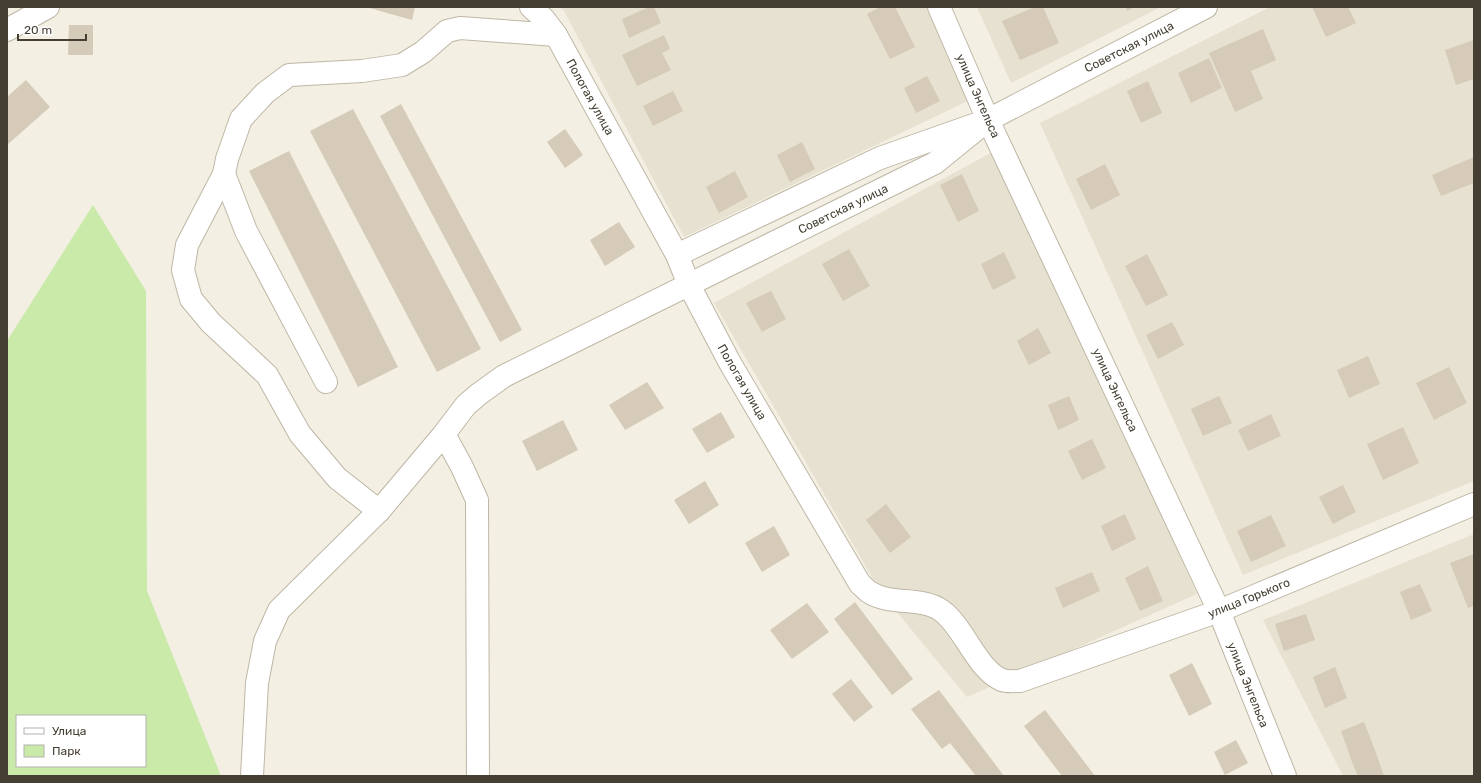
<svg xmlns="http://www.w3.org/2000/svg" width="1481" height="783" font-family="Rubik,sans-serif">
<rect width="100%" height="100%" fill="#f3efe3"/>
<!-- residential -->
<g fill="#e7e1d1">
<polygon points="559,7 933,7 974,98 684,237 564,11"/>
<polygon points="977,7 1161,7 1011,83"/>
<polygon points="1270,7 1474,7 1474,481 1243,575 1040,123"/>
<polygon points="998,149 1197,594 967,697 881,593 714,303"/>
<polygon points="1474,534 1474,776 1343,776 1263,620"/>
</g>
<!-- green -->
<path fill="#c9eaa8" fill-rule="evenodd" d="M93,205L146,291L147,591L221,776H7V341ZM17,716H145V766H17Z"/>
<!-- building -->
<g fill="#d5cbb8">
<polygon points="366,7 415,7 412,20"/>
<polygon points="649,7 654,7 661,23 629,38 622,19"/>
<polygon points="880,7 895,7 915,47 890,59 867,14"/>
<polygon points="1035,7 1043,7 1059,43 1020,60 1002,21"/>
<polygon points="1126,7 1134,7 1127,11"/>
<polygon points="1312,7 1348,7 1356,23 1326,37"/>
<polygon points="69,25 93,25 93,55 68,55"/>
<polygon points="1263,29 1276,60 1251,71 1263,99 1235,112 1209,53"/>
<polygon points="664,35 670,49 662,53 671,70 637,86 622,55"/>
<polygon points="1474,40 1474,79 1456,85 1445,50"/>
<polygon points="1209,58 1222,88 1191,103 1178,73"/>
<polygon points="927,76 940,101 916,113 904,88"/>
<polygon points="26,80 50,107 7,145 7,97"/>
<polygon points="1148,81 1162,113 1141,123 1127,91"/>
<polygon points="673,91 683,111 653,126 643,106"/>
<polygon points="401,104 522,330 500,342 380,116"/>
<polygon points="353,109 481,349 437,372 310,131"/>
<polygon points="565,129 583,155 565,168 547,142"/>
<polygon points="802,142 815,169 790,182 777,155"/>
<polygon points="289,151 398,367 358,387 249,171"/>
<polygon points="1474,157 1474,183 1441,196 1432,175"/>
<polygon points="1105,164 1120,195 1091,210 1076,179"/>
<polygon points="735,171 748,197 719,213 706,187"/>
<polygon points="962,174 979,211 958,222 940,185"/>
<polygon points="619,222 635,247 605,266 590,240"/>
<polygon points="849,249 870,286 843,301 822,264"/>
<polygon points="1004,252 1016,278 993,290 981,264"/>
<polygon points="1147,254 1168,295 1146,306 1125,266"/>
<polygon points="771,291 786,319 762,332 746,303"/>
<polygon points="1172,322 1184,345 1158,359 1146,335"/>
<polygon points="1038,328 1051,353 1029,365 1017,341"/>
<polygon points="1368,356 1380,384 1349,398 1337,370"/>
<polygon points="1449,367 1467,403 1434,420 1416,383"/>
<polygon points="647,382 664,408 625,430 609,405"/>
<polygon points="1069,396 1079,420 1058,430 1048,405"/>
<polygon points="1219,396 1232,423 1203,436 1191,409"/>
<polygon points="721,412 735,437 707,453 692,429"/>
<polygon points="1271,414 1281,436 1248,451 1238,430"/>
<polygon points="563,420 578,450 537,471 522,441"/>
<polygon points="1403,427 1419,463 1383,480 1367,444"/>
<polygon points="1092,439 1106,468 1082,480 1068,451"/>
<polygon points="705,481 719,505 689,524 674,500"/>
<polygon points="1343,485 1356,512 1333,524 1319,497"/>
<polygon points="886,504 911,537 890,553 866,520"/>
<polygon points="1125,514 1136,539 1112,551 1101,526"/>
<polygon points="1271,515 1286,546 1251,562 1237,531"/>
<polygon points="774,526 790,555 762,572 745,543"/>
<polygon points="1474,554 1474,606 1468,608 1450,563"/>
<polygon points="1148,566 1163,601 1140,611 1125,578"/>
<polygon points="1092,572 1100,591 1063,608 1055,588"/>
<polygon points="1420,584 1432,611 1411,620 1400,592"/>
<polygon points="855,602 913,679 892,695 834,619"/>
<polygon points="807,603 829,632 792,659 770,630"/>
<polygon points="1306,614 1315,640 1284,651 1275,624"/>
<polygon points="1192,663 1212,704 1189,716 1169,675"/>
<polygon points="1335,667 1347,698 1325,708 1313,677"/>
<polygon points="851,679 873,707 854,722 832,694"/>
<polygon points="939,690 1004,776 976,776 950,743 942,749 911,709"/>
<polygon points="1045,710 1095,776 1062,776 1024,726"/>
<polygon points="1364,722 1376,753 1384,776 1358,776 1352,762 1341,731"/>
<polygon points="1236,740 1248,763 1225,775 1214,752"/>
</g>
<g fill="none" stroke-linecap="round" stroke-linejoin="round">
<defs>
<g id="minor">
<path d="M531,7L543,18L556,35L677,255L689,285L730,363L860,584C863,586 866,590 869,592C891,606 921,596 942,611C964,627 977,670 1002,680C1007,682 1015,681 1020,681L1219,611L1474,504"/>
<polyline points="939,7 988,120 1219,611 1285,776"/>
<polyline points="7,30 48,7"/>
<polyline points="224,174 187,245 183,270 191,299 211,323 267,375 300,434 337,478 379,511"/>
<polyline points="677,255 880,158 988,120 1206,7"/>
<polyline points="326,382 246,231 224,174 227,159 241,119 265,93 289,75 362,71 402,65 423,52 447,31 460,28 556,35"/>
<polyline points="444,434 462,467 477,500 478,776"/>
<polyline points="252,776 257,683 265,641 279,610 379,511 444,434 466,405 479,394 504,376 935,163 988,120"/>
</g>
</defs>
<!-- minor casing -->
<use href="#minor" stroke="#bfb7a5" stroke-width="24"/>
<!-- minor -->
<use href="#minor" stroke="#fff" stroke-width="22"/>
</g>
<g text-anchor="middle" stroke-width="3.5" stroke-linejoin="round" paint-order="stroke">
<!-- street labels -->
<g font-size="12" fill="#453f33" stroke="#fff">
<text transform="translate(1129 47) rotate(-27)" y="4">Советская улица</text>
<text transform="translate(978 96) rotate(66)" y="4">улица Энгельса</text>
<text transform="translate(590 97) rotate(61)" y="4">Пологая улица</text>
<text transform="translate(843 209) rotate(-26)" y="4">Советская улица</text>
<text transform="translate(742 382) rotate(60)" y="4">Пологая улица</text>
<text transform="translate(1115 390) rotate(65)" y="4">улица Энгельса</text>
<text transform="translate(1249 598) rotate(-22)" y="4">улица Горького</text>
<text transform="translate(1248 685) rotate(68)" y="4">улица Энгельса</text>
</g>
</g>
<!-- border -->
<rect width="1481" height="783" fill="none" stroke="#453f33" stroke-width="16"/>
<!-- legend -->
<rect x="16" y="715" width="130" height="52" fill="#ffffff" stroke="#b5b2ad"/>
<rect x="24" y="728" width="20" height="6" fill="#ffffff" stroke="#b5b2ad"/>
<text x="52" y="735" font-size="12" fill="#453f33">Улица</text>
<rect x="24" y="745" width="20" height="12" fill="#c9eaa8" stroke="#b5b2ad"/>
<text x="52" y="755" font-size="12" fill="#453f33">Парк</text>
<!-- scale -->
<path d="M18 34v6h68v-6" fill="none" stroke="#453f33" stroke-width="2"/>
<text x="24" y="34" font-size="12" fill="#453f33" stroke="#ffffff" stroke-width="3" paint-order="stroke">20 m</text>
</svg>
